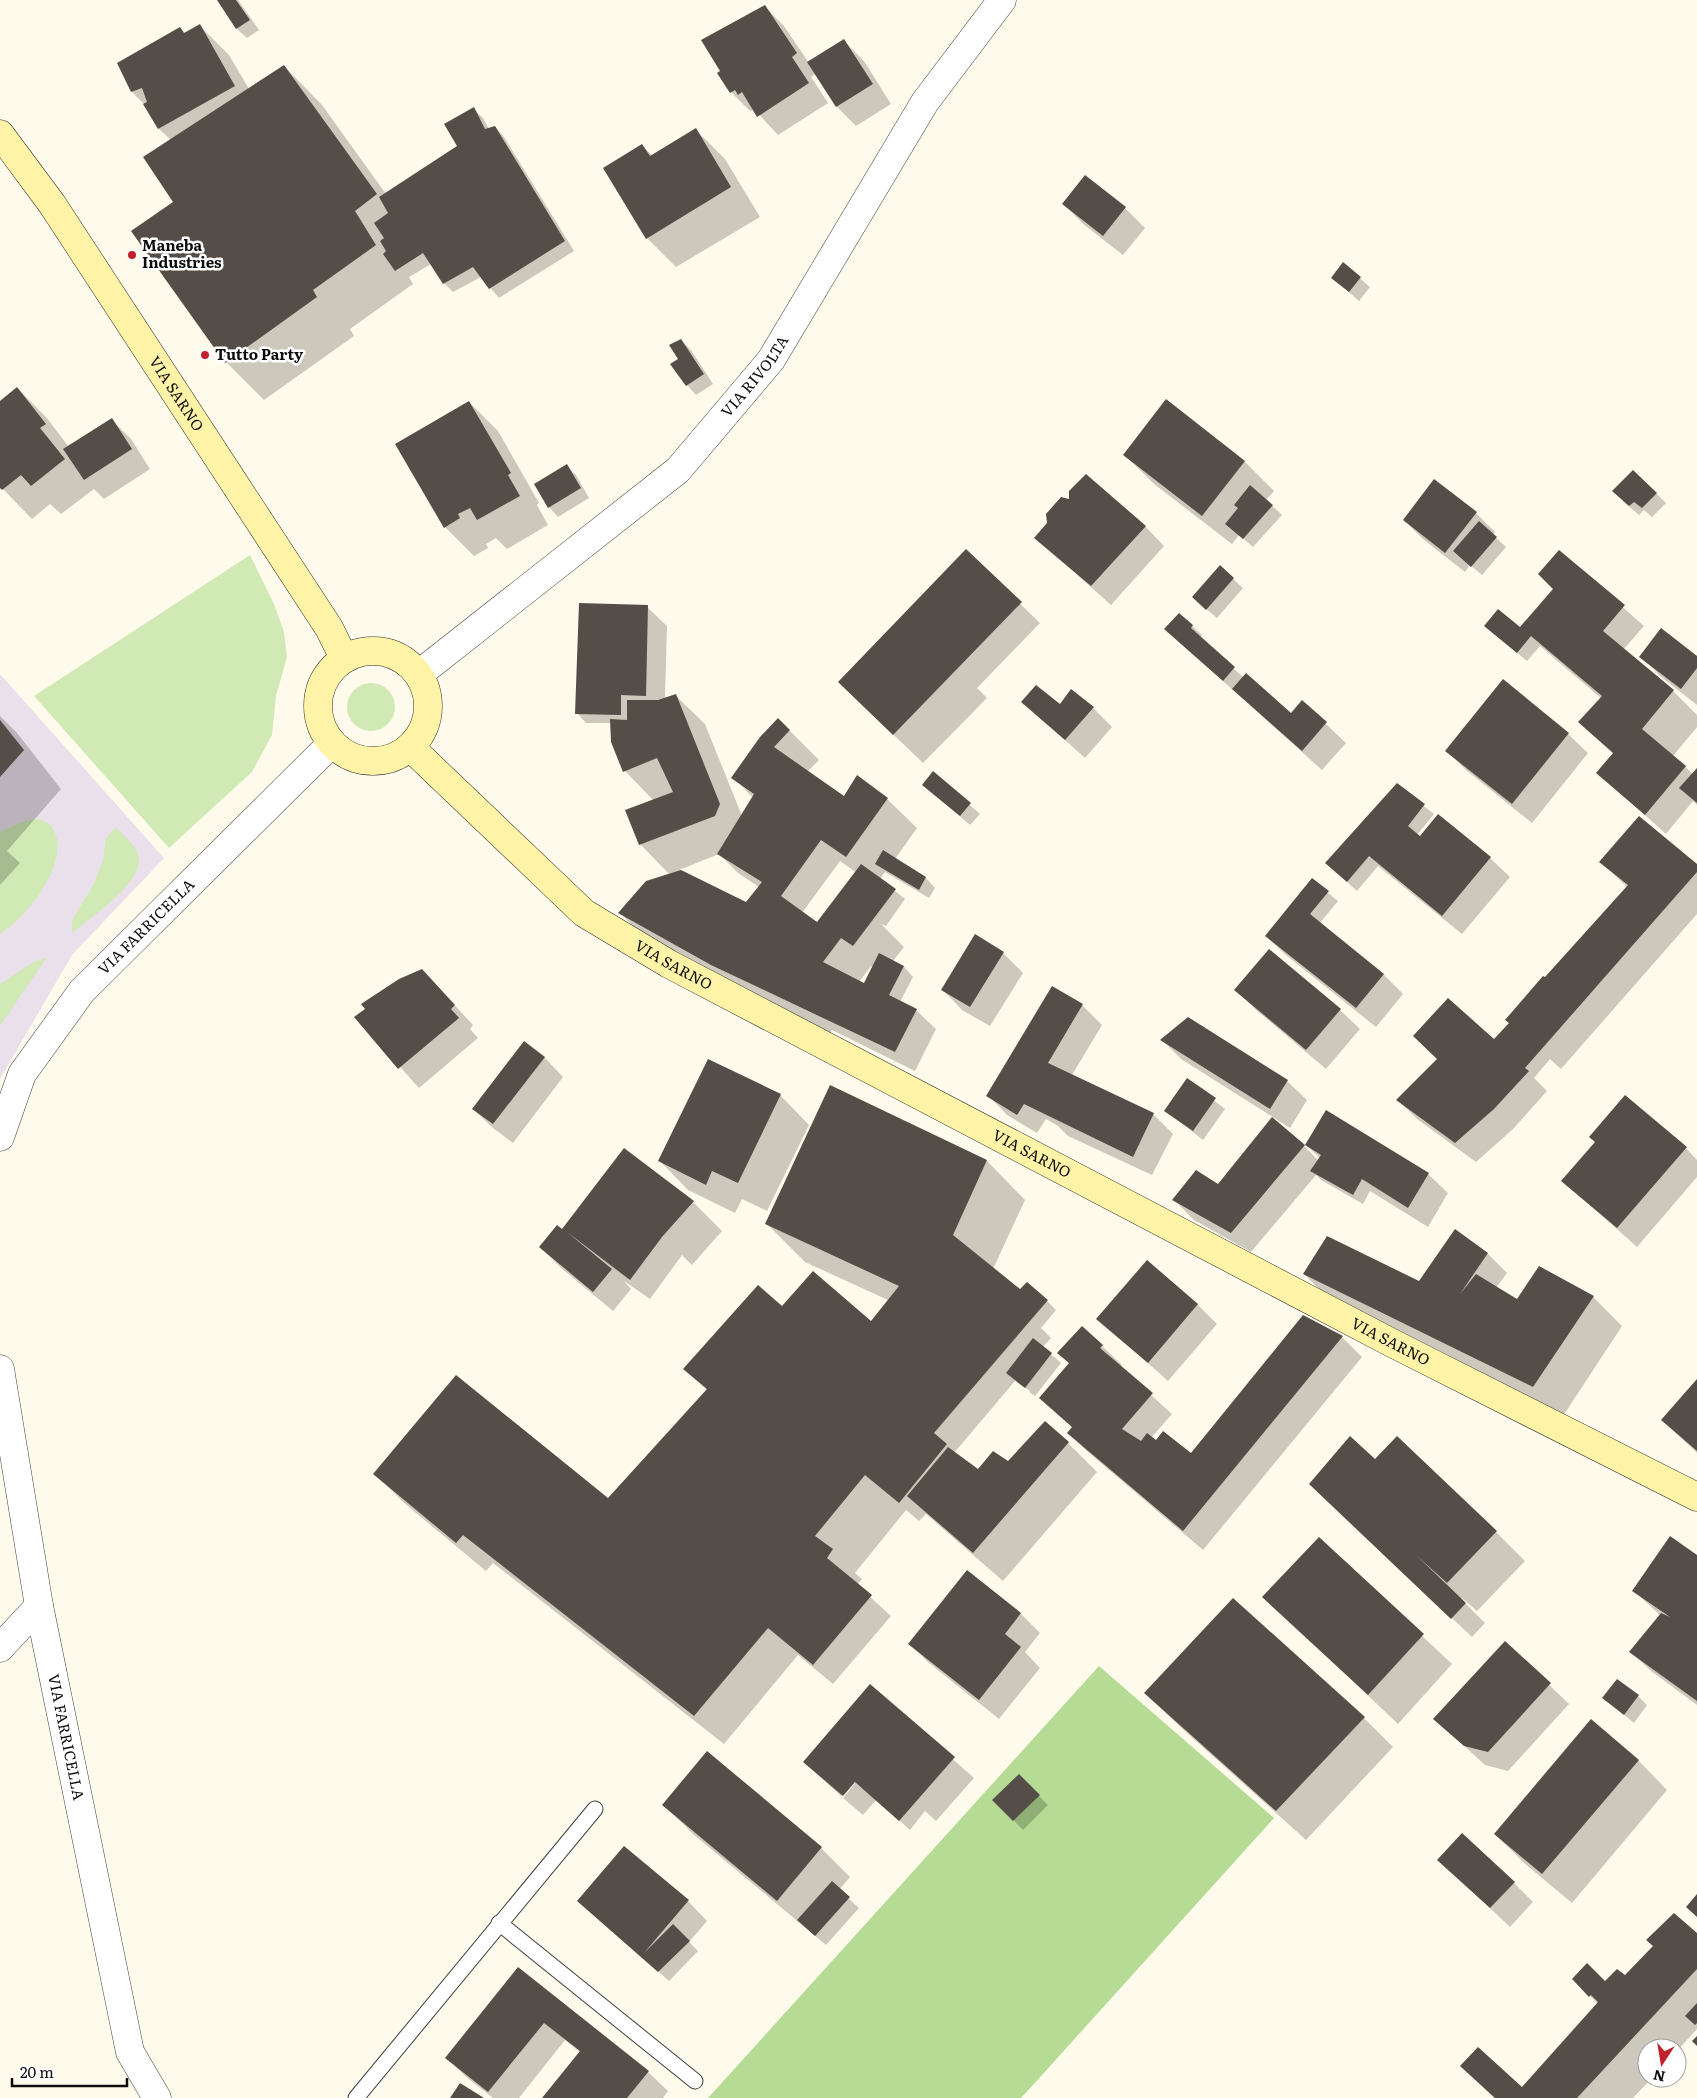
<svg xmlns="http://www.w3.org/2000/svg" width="1697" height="2098" font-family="Literata,serif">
<rect width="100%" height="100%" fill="#fffbec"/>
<!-- industrial -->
<polygon fill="#eae0ec" points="0,674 164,858 72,955 0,1079"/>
<!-- green -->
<g fill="#d1eab5">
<polygon points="250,555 274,604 284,632 287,657 276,696 272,735 252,772 169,848 34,696"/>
<circle cx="371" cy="707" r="24"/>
<path d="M39,819C43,821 49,823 52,827C74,859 27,918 0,934V832L24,821Z"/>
<path d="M116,827C123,835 135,845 138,854C147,881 91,917 72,933V920L94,884L103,860L106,838Z"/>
<polygon points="47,957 0,1026 0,984 32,963"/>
</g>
<!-- forest -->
<polygon fill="#b5db94" points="1099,1666 1274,1818 1042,2075 1021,2098 708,2098"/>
<!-- shadow -->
<g fill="#0003" fill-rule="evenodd">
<polygon points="218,0 238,0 259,30 247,38 237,29"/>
<polygon points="764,6 784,26 809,63 844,41 864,61 891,104 856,126 836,106 816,73 811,77 828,103 778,135 754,109 750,111 731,92 722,71"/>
<polygon points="200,26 229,55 249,89 284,66 322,105 386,194 459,146 473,109 483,118 489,129 495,127 504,137 574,251 499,298 481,277 453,292 444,283 431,264 409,277 413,284 350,329 354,336 264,400 226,362 175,203 171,140 159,129 145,105 132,92 180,28 185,33"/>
<polygon points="696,130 725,159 760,217 676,267 647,238 642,146 653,156"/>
<polygon points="1085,177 1125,208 1145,228 1123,255 1083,224 1064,204"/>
<polygon points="1343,264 1370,287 1359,301 1333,278"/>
<polygon points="681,340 691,350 713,384 696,395 687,385 679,359"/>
<polygon points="17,388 46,417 69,447 111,419 131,439 150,469 104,499 94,489 61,514 50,504 32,519 0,486 0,401"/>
<polygon points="1166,401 1245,462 1274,491 1266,500 1282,515 1253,547 1239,535 1232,544 1154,484 1125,455"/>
<polygon points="469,402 498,431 539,503 537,505 548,525 507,549 496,538 486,544 488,548 474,556 445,527"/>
<polygon points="566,466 576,475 589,498 558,517 549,507"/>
<polygon points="1633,471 1666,503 1652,517 1644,510 1639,515 1623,501"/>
<polygon points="1476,513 1495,532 1493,535 1506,547 1482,575 1470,565 1465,572 1424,540 1404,520"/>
<polygon points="1145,526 1164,546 1111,605 1036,538"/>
<polygon points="966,551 1040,623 977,688 987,698 923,763 839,682"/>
<polygon points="1559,551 1644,626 1624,649 1673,691 1697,715 1697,727 1673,756 1693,774 1697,771 1697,805 1693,801 1666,834 1598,773 1614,753 1602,699 1540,646 1527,661 1485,626 1525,633 1554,589"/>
<polygon points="1220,567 1243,588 1217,618 1203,606"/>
<path d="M647,607L667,626L665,698L675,695L705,724L742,816L753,798L733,777L789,730L819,760L807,772L844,798L887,799L917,828L895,859L926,878L935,888L929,898L885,872L880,879L905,899L886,926L881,924L904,947L893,961L904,967L913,977L900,1002L916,1010L936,1029L915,1071L832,1030L830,1034L649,942L620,913L670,875L641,845L627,811L654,801L625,771L612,723H586L577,713ZM719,854L738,873L759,887L746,903L679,870ZM840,861L857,873L817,923L802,913ZM871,966L873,968L865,985L859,982Z"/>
<polygon points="1192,626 1202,635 1200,638 1244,678 1291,715 1303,702 1346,743 1322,770 1165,629"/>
<polygon points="1641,656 1697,658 1697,705 1660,676"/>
<polygon points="1503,681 1568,734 1588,753 1532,823 1466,770 1447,751"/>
<polygon points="1023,702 1093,708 1112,727 1085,758"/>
<polygon points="0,716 17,733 61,789 7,851 20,863 0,885"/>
<polygon points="933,773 980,814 970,825 923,785"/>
<polygon points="1397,785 1434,814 1417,835 1490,858 1510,877 1462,934 1378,866 1357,891 1326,863"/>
<polygon points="1601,862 1697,866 1697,914 1561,1069 1550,1059 1534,1078 1547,1091 1513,1129 1476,1162 1417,1119 1398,1100 1500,1046 1628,888"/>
<polygon points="1312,880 1338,901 1319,924 1384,975 1403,994 1376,1027 1286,955 1266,936"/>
<polygon points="1003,953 1023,973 990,1026 962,1010 943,990"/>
<polygon points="422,970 473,1025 470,1029 478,1038 419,1088 356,1018"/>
<polygon points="1236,990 1340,1010 1360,1029 1326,1069 1255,1009"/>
<polygon points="1082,1005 1102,1025 1072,1075 1153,1114 1173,1134 1152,1175 1068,1136 1058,1126 1046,1119 1037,1133 1007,1115 988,1095"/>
<polygon points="1162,1040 1287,1081 1307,1100 1290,1128 1181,1059"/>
<polygon points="544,1057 563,1077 513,1143 493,1128 473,1109"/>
<polygon points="1187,1080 1225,1109 1203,1140 1165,1110"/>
<polygon points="831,1086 987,1161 1025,1200 993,1269 1020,1291 1047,1301 1056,1310 1041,1328 1051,1338 1043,1347 1061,1363 1035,1396 1029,1392 1030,1391 1015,1381 954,1453 978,1471 1068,1443 1097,1472 1003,1581 926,1514 919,1521 906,1510 855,1573 862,1579 857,1585 891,1616 833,1684 798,1655 724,1744 493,1563 486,1571 404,1503 375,1474 621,1512 707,1390 684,1369 781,1308 871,1323 890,1301 805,1262 767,1224"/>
<polygon points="780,1095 809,1125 767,1211 742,1199 735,1213 688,1190 659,1160"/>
<polygon points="1306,1145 1428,1174 1448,1193 1428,1227 1370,1191 1363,1204 1321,1180 1316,1175 1251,1252 1194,1220 1174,1200 1218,1186 1304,1146 1320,1162 1320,1158"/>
<polygon points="1686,1148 1697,1160 1697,1177 1637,1247 1589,1204"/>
<polygon points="624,1150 693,1202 722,1231 692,1265 682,1255 650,1299 624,1281 631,1289 613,1311 560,1267 540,1247 570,1234"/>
<polygon points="1456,1231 1488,1254 1507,1273 1496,1288 1518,1301 1593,1297 1622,1326 1563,1416 1458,1365 1448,1355 1324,1294 1304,1274 1420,1282"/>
<polygon points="1197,1304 1217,1324 1168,1381 1098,1319"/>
<polygon points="1303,1317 1342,1337 1362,1357 1203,1550 1088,1452 1068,1433 1073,1428 1041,1398 1070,1364 1059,1353 1102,1346 1122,1365 1120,1367 1172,1414 1151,1438 1192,1455"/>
<polygon points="1697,1381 1697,1453 1663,1420"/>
<polygon points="1375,1460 1496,1532 1525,1561 1477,1611 1462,1598 1461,1599 1485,1623 1472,1637 1330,1503"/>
<polygon points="1319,1539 1452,1664 1398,1724 1264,1597"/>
<polygon points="1697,1556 1697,1705 1651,1671 1631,1652 1661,1616 1634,1591"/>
<polygon points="967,1572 1021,1614 1040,1633 1025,1652 1040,1668 999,1719 929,1663 910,1644"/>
<polygon points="1505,1643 1569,1704 1508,1771 1485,1765 1435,1719"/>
<polygon points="870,1686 974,1778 936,1821 925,1811 910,1830 876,1800 863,1815 843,1798 856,1782 855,1781 841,1796 804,1762"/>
<polygon points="1146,1693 1364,1718 1393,1747 1306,1840 1175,1722"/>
<polygon points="1638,1696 1647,1705 1634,1723 1604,1698"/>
<polygon points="1638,1760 1667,1790 1572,1903 1524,1863 1495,1834"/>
<polygon points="1019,1776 1048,1805 1023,1830 994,1800"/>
<polygon points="664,1805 821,1848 850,1877 839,1890 859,1908 826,1945 693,1834"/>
<polygon points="1439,1860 1514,1883 1533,1902 1510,1927"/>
<polygon points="579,1901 688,1901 707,1921 689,1942 698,1951 669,1981"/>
<polygon points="1697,1935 1697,2029 1677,2051 1677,2048 1647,2048 1647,2078 1652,2078 1633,2098 1494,2098 1462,2066 1522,2088 1598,2004 1573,1979 1605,1983 1625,1977"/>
<polygon points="518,1969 648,2072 668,2091 663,2098 543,2098 580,2052 565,2040 519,2098 493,2098 466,2077 447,2058"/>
</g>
<!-- building -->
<g fill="#554d48">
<polygon points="217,0 236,0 250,20 236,29"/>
<polygon points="765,5 797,53 792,57 809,83 757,117 742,92 738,95 735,90 730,93 717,73 720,71 701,40"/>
<polygon points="200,24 235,86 158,129 143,104 147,102 142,88 131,92 117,63 180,27 184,33"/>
<polygon points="844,39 873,84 836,107 807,62"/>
<polygon points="284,65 377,194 355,211 376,245 313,290 317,297 225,363 131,231 173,202 143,157"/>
<polygon points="474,107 485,129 495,126 565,241 489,289 473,267 443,284 423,253 395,271 383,254 386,251 380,241 384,238 374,223 388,213 379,197 457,146 444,124"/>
<polygon points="696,128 731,187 646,239 603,168 642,144 650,156"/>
<polygon points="1085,175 1126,207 1103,236 1062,204"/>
<polygon points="1343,262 1361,277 1349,292 1331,278"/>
<polygon points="681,339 704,374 686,386 670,364 678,359 669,345"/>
<polygon points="17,387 46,424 40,428 65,459 31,486 21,475 2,490 0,488 0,401"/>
<polygon points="1166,399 1245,461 1202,516 1123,455"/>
<polygon points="469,401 511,473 508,475 520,496 477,520 470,508 458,514 460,518 444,528 395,444"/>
<polygon points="112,418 132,449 84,480 63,449"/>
<polygon points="567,464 581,488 548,508 534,484"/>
<polygon points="1633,470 1657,493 1642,508 1634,502 1629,506 1612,491"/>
<polygon points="1086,474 1146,526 1091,586 1034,538 1047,523 1046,514 1061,497 1069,499 1069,491"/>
<polygon points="1434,479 1477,512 1445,553 1403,520"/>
<polygon points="1250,485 1273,505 1243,539 1225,524 1238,508 1234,505"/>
<polygon points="1479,521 1497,537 1471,567 1453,551"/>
<polygon points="966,549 1022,602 893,735 838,682"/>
<polygon points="1559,550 1625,605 1603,631 1674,690 1642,729 1686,766 1645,815 1596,773 1613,753 1578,722 1602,696 1531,636 1517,653 1484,626 1498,609 1520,627 1553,589 1538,574"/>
<polygon points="1220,565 1234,578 1206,610 1192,597"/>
<polygon points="579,603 648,605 646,696 621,695 621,715 575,714"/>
<polygon points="1179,613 1193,625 1191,628 1235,667 1223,681 1164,629"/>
<polygon points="1661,628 1697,656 1697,668 1681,689 1639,657"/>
<polygon points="1246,673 1291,713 1302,700 1327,722 1302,751 1232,689"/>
<polygon points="1503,679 1569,733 1512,804 1445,751"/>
<polygon points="1036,685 1060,704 1071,689 1094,707 1065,740 1021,702"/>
<polygon points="676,694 720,804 715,816 639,845 625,810 673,792 657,758 623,772 611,742 610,719 627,720 627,700 658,700"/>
<polygon points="778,718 790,730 774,747 844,796 857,775 888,798 846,857 821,840 781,896 817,922 861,864 896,889 853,946 841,938 823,962 864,983 879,953 904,966 889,995 917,1009 895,1052 711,965 618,913 646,881 681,870 746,902 762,882 717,854 754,794 731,778 760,737"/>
<polygon points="0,720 24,750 0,777"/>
<polygon points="1697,768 1697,803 1679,788"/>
<polygon points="933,771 971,803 960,816 922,785"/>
<polygon points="1397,783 1425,804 1408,826 1420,836 1438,814 1491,857 1442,916 1369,856 1347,882 1325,863"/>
<polygon points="1639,816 1697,864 1697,872 1525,1068 1529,1071 1494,1109 1455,1143 1396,1100 1437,1059 1413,1036 1448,998 1494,1039 1509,1023 1505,1020 1543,976 1545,977 1628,885 1599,862"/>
<polygon points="883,850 926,877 919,890 875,864"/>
<polygon points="1312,878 1329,891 1310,914 1384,974 1356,1008 1265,936"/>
<polygon points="975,934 1004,952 970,1007 941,990"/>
<polygon points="1269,949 1341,1009 1306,1050 1234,990"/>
<polygon points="422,969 455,1005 451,1009 459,1018 398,1069 354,1017 365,1009 361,1004 399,979"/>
<polygon points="1052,986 1083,1004 1048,1063 1154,1113 1133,1157 1024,1104 1017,1115 986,1096"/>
<polygon points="1188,1017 1288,1080 1270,1109 1160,1040"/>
<polygon points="524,1041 545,1057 493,1124 472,1109"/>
<polygon points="708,1059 781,1094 738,1183 712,1171 706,1185 658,1161"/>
<polygon points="1187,1078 1216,1098 1193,1131 1164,1111"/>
<polygon points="830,1085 987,1160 953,1235 1020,1289 1027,1282 1048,1300 934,1433 947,1444 899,1503 865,1475 815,1536 833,1549 827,1558 872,1595 813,1665 768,1628 694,1716 463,1535 456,1543 373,1474 456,1375 608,1498 707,1389 683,1369 758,1285 782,1306 813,1271 871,1321 899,1286 765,1224"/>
<polygon points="1625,1095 1687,1147 1617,1228 1561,1181 1595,1142 1589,1137"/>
<polygon points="1326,1110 1429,1173 1408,1208 1362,1179 1353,1195 1310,1171 1321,1155 1305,1145"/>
<polygon points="1272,1117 1305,1145 1231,1233 1172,1200 1196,1170 1218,1184"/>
<polygon points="624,1148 694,1201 662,1237 630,1280 567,1232 612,1269 593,1292 539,1247 557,1225 562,1229"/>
<polygon points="1455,1229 1488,1253 1460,1294 1476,1274 1517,1299 1539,1266 1594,1296 1533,1387 1303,1274 1327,1236 1419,1281"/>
<polygon points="1147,1260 1198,1304 1148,1363 1096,1319"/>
<polygon points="1303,1315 1343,1336 1183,1531 1067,1433 1072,1427 1039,1398 1069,1363 1057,1353 1082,1326 1103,1345 1100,1348 1153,1393 1122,1429 1141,1441 1147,1433 1156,1440 1163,1431 1191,1453"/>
<polygon points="1033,1338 1052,1353 1025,1388 1006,1373"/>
<polygon points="1697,1379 1697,1451 1661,1420"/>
<polygon points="1045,1421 1069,1442 973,1553 907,1496 948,1447 978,1469 993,1451 1008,1461"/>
<polygon points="1350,1436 1375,1459 1397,1436 1497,1531 1447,1583 1416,1555 1466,1603 1451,1619 1309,1484"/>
<polygon points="1670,1536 1697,1555 1697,1701 1629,1652 1661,1613 1670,1617 1632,1591"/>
<polygon points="1319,1537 1424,1634 1368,1695 1262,1597"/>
<polygon points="967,1570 1021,1613 1005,1634 1021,1647 979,1700 908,1644"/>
<polygon points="1233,1598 1365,1717 1276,1811 1144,1693"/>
<polygon points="1505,1641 1551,1683 1488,1752 1464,1746 1433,1719"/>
<polygon points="1617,1679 1639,1695 1624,1715 1602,1698"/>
<polygon points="870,1684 955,1757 899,1821 855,1782 843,1796 803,1762"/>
<polygon points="1591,1719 1639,1760 1542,1874 1494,1834"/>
<polygon points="707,1751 822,1847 777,1901 662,1805"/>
<polygon points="1019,1774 1040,1795 1013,1821 992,1800"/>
<polygon points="1462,1833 1515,1882 1490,1908 1437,1860"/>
<polygon points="624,1846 689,1900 644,1953 673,1924 690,1941 658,1972 577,1901"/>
<polygon points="832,1881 850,1897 815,1936 797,1920"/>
<polygon points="1697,1894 1697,1917 1686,1907"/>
<polygon points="1674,1913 1697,1933 1697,1969 1577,2098 1495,2098 1460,2066 1478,2047 1522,2087 1598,2002 1591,1995 1589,1997 1572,1979 1587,1963 1605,1981 1617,1969 1625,1975 1653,1946 1646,1940"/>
<polygon points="518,1967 649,2071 627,2098 542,2098 580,2051 544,2023 488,2092 445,2058"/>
<polygon points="1697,2003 1697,2023 1695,2025 1685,2016"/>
<polygon points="1697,2036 1697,2046 1692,2041"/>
<polygon points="460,2083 484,2098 450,2098"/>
</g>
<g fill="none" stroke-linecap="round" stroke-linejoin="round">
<defs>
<g id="lane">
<polyline points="499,1923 695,2081"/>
<polyline points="356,2098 595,1809"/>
</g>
<g id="street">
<path id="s1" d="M419,674L678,470L771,360L925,102L1002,0"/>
<path id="s2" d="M0,1137L22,1074L82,991L332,743"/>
<path id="s3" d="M0,1369L39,1606L130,2052L157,2098"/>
<polyline points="0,1648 39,1606"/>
</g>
<g id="secondary">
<path id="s4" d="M0,134L52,204L329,628L344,658"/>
<circle cx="373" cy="706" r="55"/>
<path id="s5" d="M410,747L584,913L669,964L1392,1343L1697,1497"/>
</g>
</defs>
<!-- lane casing -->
<use href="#lane" stroke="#3f3f3f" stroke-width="17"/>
<!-- street casing -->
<use href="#street" stroke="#3f3f3f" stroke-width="29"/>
<!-- secondary casing -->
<use href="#secondary" stroke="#2e2e2e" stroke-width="29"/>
<!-- lane -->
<use href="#lane" stroke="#fff" stroke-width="15"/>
<!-- street -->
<use href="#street" stroke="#fff" stroke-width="28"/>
<!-- secondary -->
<use href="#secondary" stroke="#fff3a7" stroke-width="28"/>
</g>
<!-- markers -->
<g fill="#bf222c" stroke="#fff" stroke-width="2">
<circle cx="132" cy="255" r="5"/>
<circle cx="205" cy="355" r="5"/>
</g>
<g text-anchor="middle" stroke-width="5" stroke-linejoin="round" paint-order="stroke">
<!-- poi labels -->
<g font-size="15" font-weight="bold" fill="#0c0c0c" stroke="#fff" text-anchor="start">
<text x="142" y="251">Maneba<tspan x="142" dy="17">Industries</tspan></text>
<text x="215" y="360">Tutto Party</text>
</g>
<!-- street labels -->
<g font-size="15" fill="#0c0c0c" stroke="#fff">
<text dy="5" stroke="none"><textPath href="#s1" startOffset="451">VIA RIVOLTA</textPath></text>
<text dy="5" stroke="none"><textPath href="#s4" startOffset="314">VIA SARNO</textPath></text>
<text dy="5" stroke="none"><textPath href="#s2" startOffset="260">VIA FARRICELLA</textPath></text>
<text dy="5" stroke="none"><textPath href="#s5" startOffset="344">VIA SARNO</textPath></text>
<text dy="5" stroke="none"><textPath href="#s5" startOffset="749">VIA SARNO</textPath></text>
<text dy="5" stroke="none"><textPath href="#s5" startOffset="1154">VIA SARNO</textPath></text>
<text dy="5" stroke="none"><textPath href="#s3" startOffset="374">VIA FARRICELLA</textPath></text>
</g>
</g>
<!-- north arrow -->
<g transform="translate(1662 2063) rotate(192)"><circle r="24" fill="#ffffff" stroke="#9e9e9e"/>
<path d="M0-4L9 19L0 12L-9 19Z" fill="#bf222c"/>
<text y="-8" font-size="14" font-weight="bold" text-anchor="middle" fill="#0c0c0c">N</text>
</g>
<!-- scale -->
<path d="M12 2078v8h115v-8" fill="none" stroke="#0c0c0c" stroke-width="2.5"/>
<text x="20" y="2078" font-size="15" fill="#0c0c0c" stroke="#ffffff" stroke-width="4" paint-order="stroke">20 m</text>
</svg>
